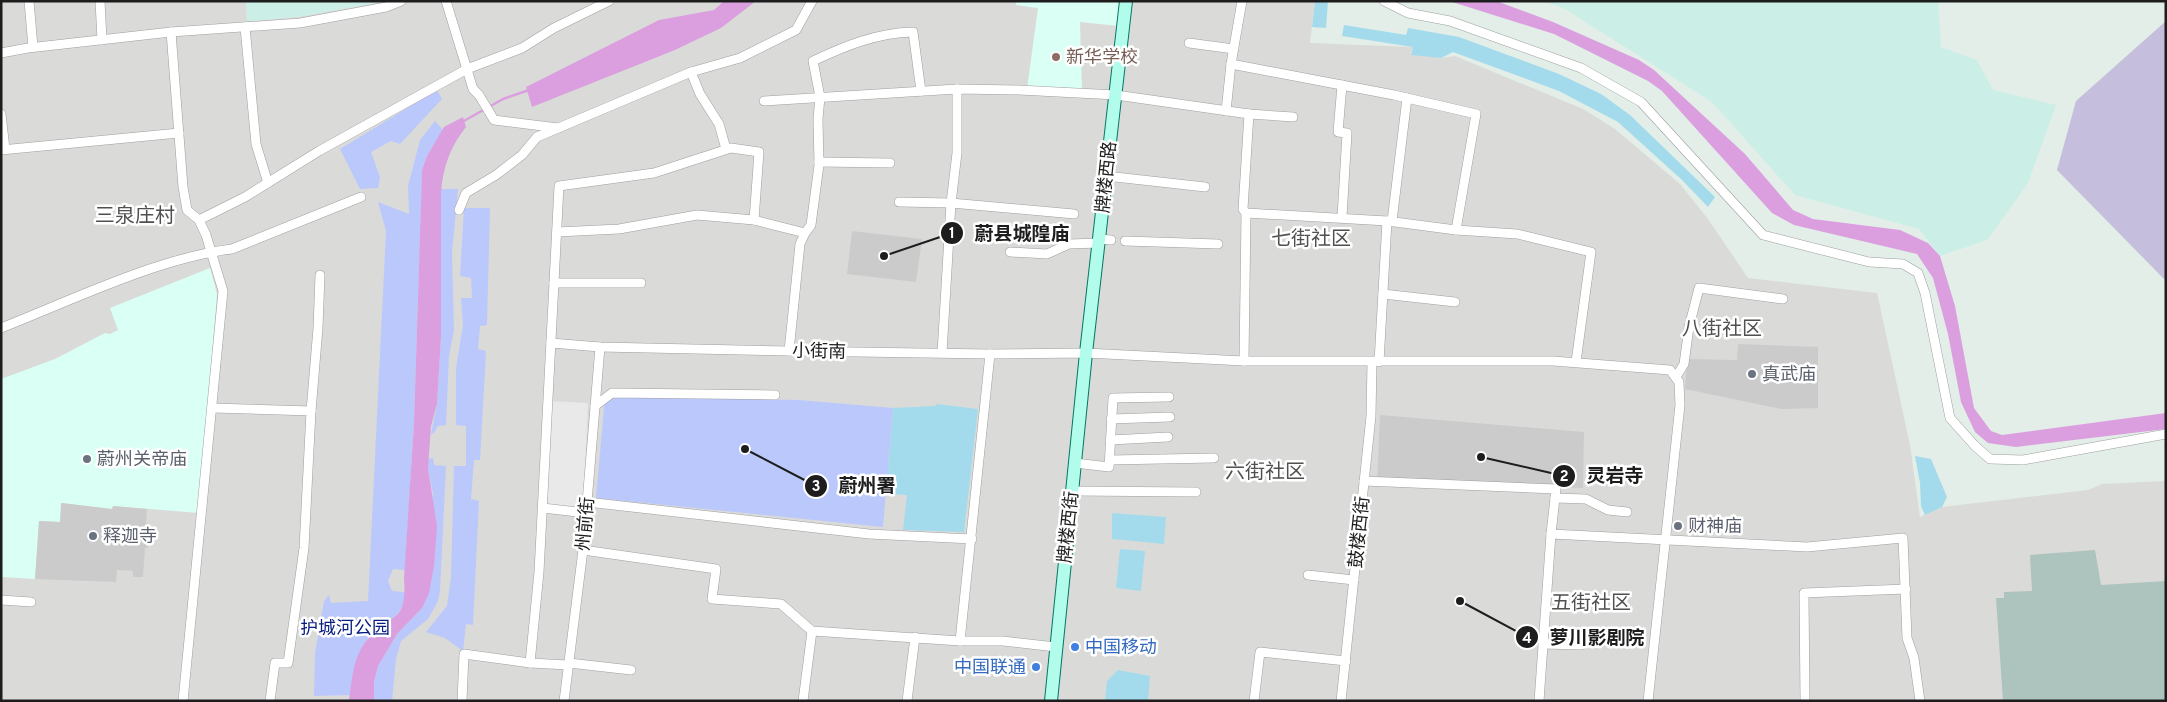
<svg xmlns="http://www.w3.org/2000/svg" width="2167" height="702" font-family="Overpass,'Noto Sans SC',sans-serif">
<rect width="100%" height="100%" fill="#e2eee7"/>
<!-- residential -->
<polygon fill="#dadbd9" points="1,1 246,1 248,21 298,17 385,1 1315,1 1310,43 1413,47 1411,54 1441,58 1455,56 1583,109 1615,129 1680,184 1708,219 1748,278 1877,293 1910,445 1920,517 1942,507 2088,490 2102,484 2166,481 2166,701 1,701"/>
<!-- education -->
<g fill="#dafff5">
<polygon points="1016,1 1122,1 1119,26 1080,22 1082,91 1027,89 1038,8 1016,5"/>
<polygon points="210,268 217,294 199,513 113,506 112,509 62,503 60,522 39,521 35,579 1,577 1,379 55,359 105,333 110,334 118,330 110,308"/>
</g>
<!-- religious -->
<g fill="#cbcbcb">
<polygon points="852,231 922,239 916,282 847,274"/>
<polygon points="1738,344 1818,347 1818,408 1781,409 1685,389 1687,359 1737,360"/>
<polygon points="1380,415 1584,432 1583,488 1377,483"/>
<polygon points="61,503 112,509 113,506 147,509 146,523 149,524 148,547 145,548 143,577 133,577 133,571 117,570 116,582 35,579 39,521 60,522"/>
</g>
<!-- construction -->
<polygon fill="#adc3bd" points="2095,550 2101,585 2166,581 2166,701 2003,701 1996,598 2004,598 2004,592 2032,591 2030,555"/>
<!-- farmland -->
<g fill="#cbefe7">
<polygon points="246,1 385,1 298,17 247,21"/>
<polygon points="1544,1 1938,1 1941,47 1977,60 1993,90 2056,105 2028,183 1987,240 1940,256 1919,229 1795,195 1712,102 1565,9"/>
</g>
<!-- grass -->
<g fill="#a4dbec">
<polygon points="1315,1 1328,1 1326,28 1312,27"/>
<polygon points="1344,25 1406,35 1408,28 1459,37 1559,74 1601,94 1630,115 1715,197 1708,207 1682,180 1618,122 1559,91 1453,52 1441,58 1411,55 1413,47 1342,36"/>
<polygon points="937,404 978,409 964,532 903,530 907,495 886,494 893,408 935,406"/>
<polygon points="1915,456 1931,459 1947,497 1942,507 1925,515 1921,506 1920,483"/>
<polygon points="1112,513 1166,517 1164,544 1112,539"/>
<polygon points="1120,549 1145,551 1141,591 1116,588"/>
<polygon points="1118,670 1150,676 1148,701 1105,701 1107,681"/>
</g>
<!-- wetland -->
<polygon fill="#c6bedd" points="2166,21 2166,281 2057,170 2076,101"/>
<!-- park -->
<g fill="#bbc8fc">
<polygon points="437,90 442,99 400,144 391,141 371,152 380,177 378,188 360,189 340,149"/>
<path d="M435,121L443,130L427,156L422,170L414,423L405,570L393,569L388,581L392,591L405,592C406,617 382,623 368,639C354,654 353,676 350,695L314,696L315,653L324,601L329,595L331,603L368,601L386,231L378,202L409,214L408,186L420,140Z"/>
<polygon points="441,189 458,189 452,253 454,330 449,356 446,425 438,426 434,433 431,434 437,404 441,337"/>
<polygon points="464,208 490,208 487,325 480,326 478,349 486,351 480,460 474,460 471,499 479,501 473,625 466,624 463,651 445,638 426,632 447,606 451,577 454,466 466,466 466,426 456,425 456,368 463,325 461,298 472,298 471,278 460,276"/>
<polygon points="605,396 799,400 893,408 883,527 596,498"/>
<polygon points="433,458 434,465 446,466 440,591 438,601 428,619 401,641 396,659 392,701 374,701 374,681 378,666 397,634 422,608 433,494 428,468 428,459"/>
</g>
<!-- parking -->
<polygon fill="#e9e9e9" points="551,401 588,403 583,509 546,507"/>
<!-- water -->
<g fill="#db9fdf">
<polygon points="724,1 756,1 721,28 675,50 532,107 526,87 659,20 714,10"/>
<polygon points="1449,1 1496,1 1553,22 1639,60 1654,70 1745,154 1793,210 1813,219 1900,230 1928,243 1940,256 1955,306 1974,408 1991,431 2002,435 2166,413 2166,429 2016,447 1988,443 1975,432 1961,402 1948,334 1933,278 1917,254 1794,225 1772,213 1662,91 1648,81 1554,34"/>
<path d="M463,117L466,127C450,147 443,167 441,193V337L437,404L431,426L428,468L437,526L434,566L429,593L422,608L397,634L378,666L374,682V701H349C352,680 353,655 368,639C394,611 407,623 404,578L414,423L422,170L427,156L444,127Z"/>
</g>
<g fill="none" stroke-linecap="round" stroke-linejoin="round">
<!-- stream -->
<polyline stroke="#db9fdf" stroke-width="2.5" points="462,122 503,99 529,90"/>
<defs>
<g id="minor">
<polyline points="29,1 33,47"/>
<polyline points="100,1 102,40"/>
<polyline points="446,1 473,89 479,95 494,120 558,128"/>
<polyline points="1384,1 1408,13 1450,21 1581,68 1641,102 1763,235 1869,262 1903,264 1918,273 1925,293 1950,418 1975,446 1990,459 2023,460 2166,434"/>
<polyline points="245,27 256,144 268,183"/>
<polyline points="171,32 183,187 187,210 199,220 206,235 223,291 183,701"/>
<polyline points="1189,43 1234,49"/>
<polyline points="1,53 28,48 171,32 300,23 386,7 401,1"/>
<polyline points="1231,64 1242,1"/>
<polyline points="691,72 700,94 719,124 726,149"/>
<polyline points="764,101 957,89 1019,90 1116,95 1249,114 1243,209 1246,213 1387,221 1456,230 1517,234 1591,252 1576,362"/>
<polyline points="1226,111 1231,64 1394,95 1476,114 1456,230"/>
<polyline points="1,114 5,149"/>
<polyline points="1249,114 1293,117"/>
<polyline points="1,150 179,133"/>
<polyline points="819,162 890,163"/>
<polyline points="1106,176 1205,187"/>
<polyline points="899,202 951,203 1074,214"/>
<polyline points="459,210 466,193 496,175 522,155 537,137 691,72 740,58 796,30 812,1"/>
<polyline points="1342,217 1347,133 1338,132 1342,85"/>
<polyline points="199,220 245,197 319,151 467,69 522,48 554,28 609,1"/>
<polyline points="1392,221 1407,98"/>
<polyline points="557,232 619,229 697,215 754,220"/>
<polyline points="1099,239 1111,240"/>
<polyline points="1125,241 1218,244"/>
<polyline points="1010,252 1047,254 1069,244 1099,243"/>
<polyline points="554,283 641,283"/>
<polyline points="1383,294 1455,302"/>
<path d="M1,328C72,300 158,258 232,249L361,197"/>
<polyline points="551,343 600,347 789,351 990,354 1086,353 1244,361 1553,361 1670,370 1679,382 1680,405 1648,701"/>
<path d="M789,351L800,244L805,233L811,225L819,165L818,119L820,97L813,61C845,46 876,33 913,32L921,91"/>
<polyline points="942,353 951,203 957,153 957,89"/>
<polyline points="1244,361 1246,213"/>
<polyline points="1379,362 1387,221"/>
<polyline points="1676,377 1684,364 1689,327 1699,288 1783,299"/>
<polyline points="595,406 612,393 775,395"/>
<polyline points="212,408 311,411 304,548 288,663 275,663 270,701"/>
<polyline points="311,411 318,328 320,275"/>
<polyline points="1111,419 1170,417"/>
<polyline points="1110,440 1168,437"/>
<polyline points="1110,460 1214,458"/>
<polyline points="1075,463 1109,467 1113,398 1169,397"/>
<polyline points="1364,481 1556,489 1551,534"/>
<polyline points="1072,491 1196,492"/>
<polyline points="1555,498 1586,499 1608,510 1627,512"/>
<polyline points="587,502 869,534 972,539"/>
<polyline points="543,508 586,513"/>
<polyline points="583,550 716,569 712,599 781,604 812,631 960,641 1003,641 1056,647"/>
<polyline points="1308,575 1354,580"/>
<polyline points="1,600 31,602"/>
<polyline points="960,641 990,354"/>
<polyline points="1543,644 1581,645"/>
<polyline points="569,663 631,670"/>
<polyline points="568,665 530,663 539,572 559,186 654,173 731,148 759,152 754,220 805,233"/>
<polyline points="462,701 464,654 530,663"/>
<polyline points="564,701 583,550 600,347"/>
<polyline points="803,701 812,631"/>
<polyline points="907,701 915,637"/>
<polyline points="1254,701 1260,652 1346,661"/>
<polyline points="1341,701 1371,416 1372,362"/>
<polyline points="1539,701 1551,534 1807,547 1903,538 1907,638 1914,658 1920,701"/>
<polyline points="1805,701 1804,593 1906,589"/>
</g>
<polyline id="secondary" points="1051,701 1086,353 1126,1"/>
</defs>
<!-- minor casing -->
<use href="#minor" stroke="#9e9e9e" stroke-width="10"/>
<!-- secondary casing -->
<use href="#secondary" stroke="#007763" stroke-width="14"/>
<!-- minor -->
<use href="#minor" stroke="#fff" stroke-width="9"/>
<!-- secondary -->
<use href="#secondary" stroke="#b2fceb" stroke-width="12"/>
</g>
<!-- markers -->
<circle fill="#8d6e63" stroke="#fff" stroke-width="2" cx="1056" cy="57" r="5"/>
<g fill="#6b7280" stroke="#fff" stroke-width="2">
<circle cx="1752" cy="374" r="5"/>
<circle cx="87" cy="459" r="5"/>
<circle cx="1678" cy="526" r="5"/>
<circle cx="93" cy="536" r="5"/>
</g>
<g fill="#3f7fe0" stroke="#fff" stroke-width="2">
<circle cx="1075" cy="647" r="5"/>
<circle cx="1036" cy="667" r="5"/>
</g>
<g text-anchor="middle" stroke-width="5" stroke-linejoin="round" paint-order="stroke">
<!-- education labels -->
<g font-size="18" fill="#785e54" stroke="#fff" text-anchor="start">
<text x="1066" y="63">新华学校</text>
</g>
<!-- street labels -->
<g font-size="18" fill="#1d1d1d" stroke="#fff">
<text transform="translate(1106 177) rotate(-84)" y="6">牌楼西路</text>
<text transform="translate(819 351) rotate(1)" y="6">小街南</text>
<text transform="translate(585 524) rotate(-85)" y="6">州前街</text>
<text transform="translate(1068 527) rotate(-84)" y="6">牌楼西街</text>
<text transform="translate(1359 532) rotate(-84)" y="6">鼓楼西街</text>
</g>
<!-- worship labels -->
<g font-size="18" fill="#5b616d" stroke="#fff" text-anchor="start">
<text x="1762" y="380">真武庙</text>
<text x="97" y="465">蔚州关帝庙</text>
<text x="1688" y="532">财神庙</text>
<text x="103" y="542">释迦寺</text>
</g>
<!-- park labels -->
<g font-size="18" fill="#061d7f" stroke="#fff">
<text x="345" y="634">护城河公园</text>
</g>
<!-- shop labels -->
<g font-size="18" fill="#366cbe" stroke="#fff" text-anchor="start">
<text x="1085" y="653">中国移动</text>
<text x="1026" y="673" text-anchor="end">中国联通</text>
</g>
<!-- quarter labels -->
<g font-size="20" fill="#505050" stroke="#fff">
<text x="135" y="222">三泉庄村</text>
<text x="1311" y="245">七街社区</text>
<text x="1722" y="335">八街社区</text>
<text x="1265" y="478">六街社区</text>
<text x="1591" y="609">五街社区</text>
</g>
</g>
<!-- callouts -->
<path fill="none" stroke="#1d1d1d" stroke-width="2" d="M884 256L952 233M1481 457L1564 476M745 449L816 486M1460 601L1527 637"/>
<g fill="#1d1d1d" stroke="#fff" stroke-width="2">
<circle cx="884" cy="256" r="5"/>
<circle cx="1481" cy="457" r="5"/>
<circle cx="745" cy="449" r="5"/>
<circle cx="1460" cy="601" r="5"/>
<circle cx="952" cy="233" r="12"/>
<circle cx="1564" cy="476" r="12"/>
<circle cx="816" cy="486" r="12"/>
<circle cx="1527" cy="637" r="12"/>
</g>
<g font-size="15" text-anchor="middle" font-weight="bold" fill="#fff">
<text x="952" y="238">1</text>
<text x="1564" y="481">2</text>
<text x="816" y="491">3</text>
<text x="1527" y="643">4</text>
</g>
<g font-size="19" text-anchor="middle" font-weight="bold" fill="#1d1d1d" stroke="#fff" stroke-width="5" stroke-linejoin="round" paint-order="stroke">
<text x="1022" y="240">蔚县城隍庙</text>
<text x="1615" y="482">灵岩寺</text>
<text x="867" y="492">蔚州署</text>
<text x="1597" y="644">萝川影剧院</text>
</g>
<!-- border -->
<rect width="2167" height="702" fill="none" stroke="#1d1d1d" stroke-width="5"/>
</svg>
